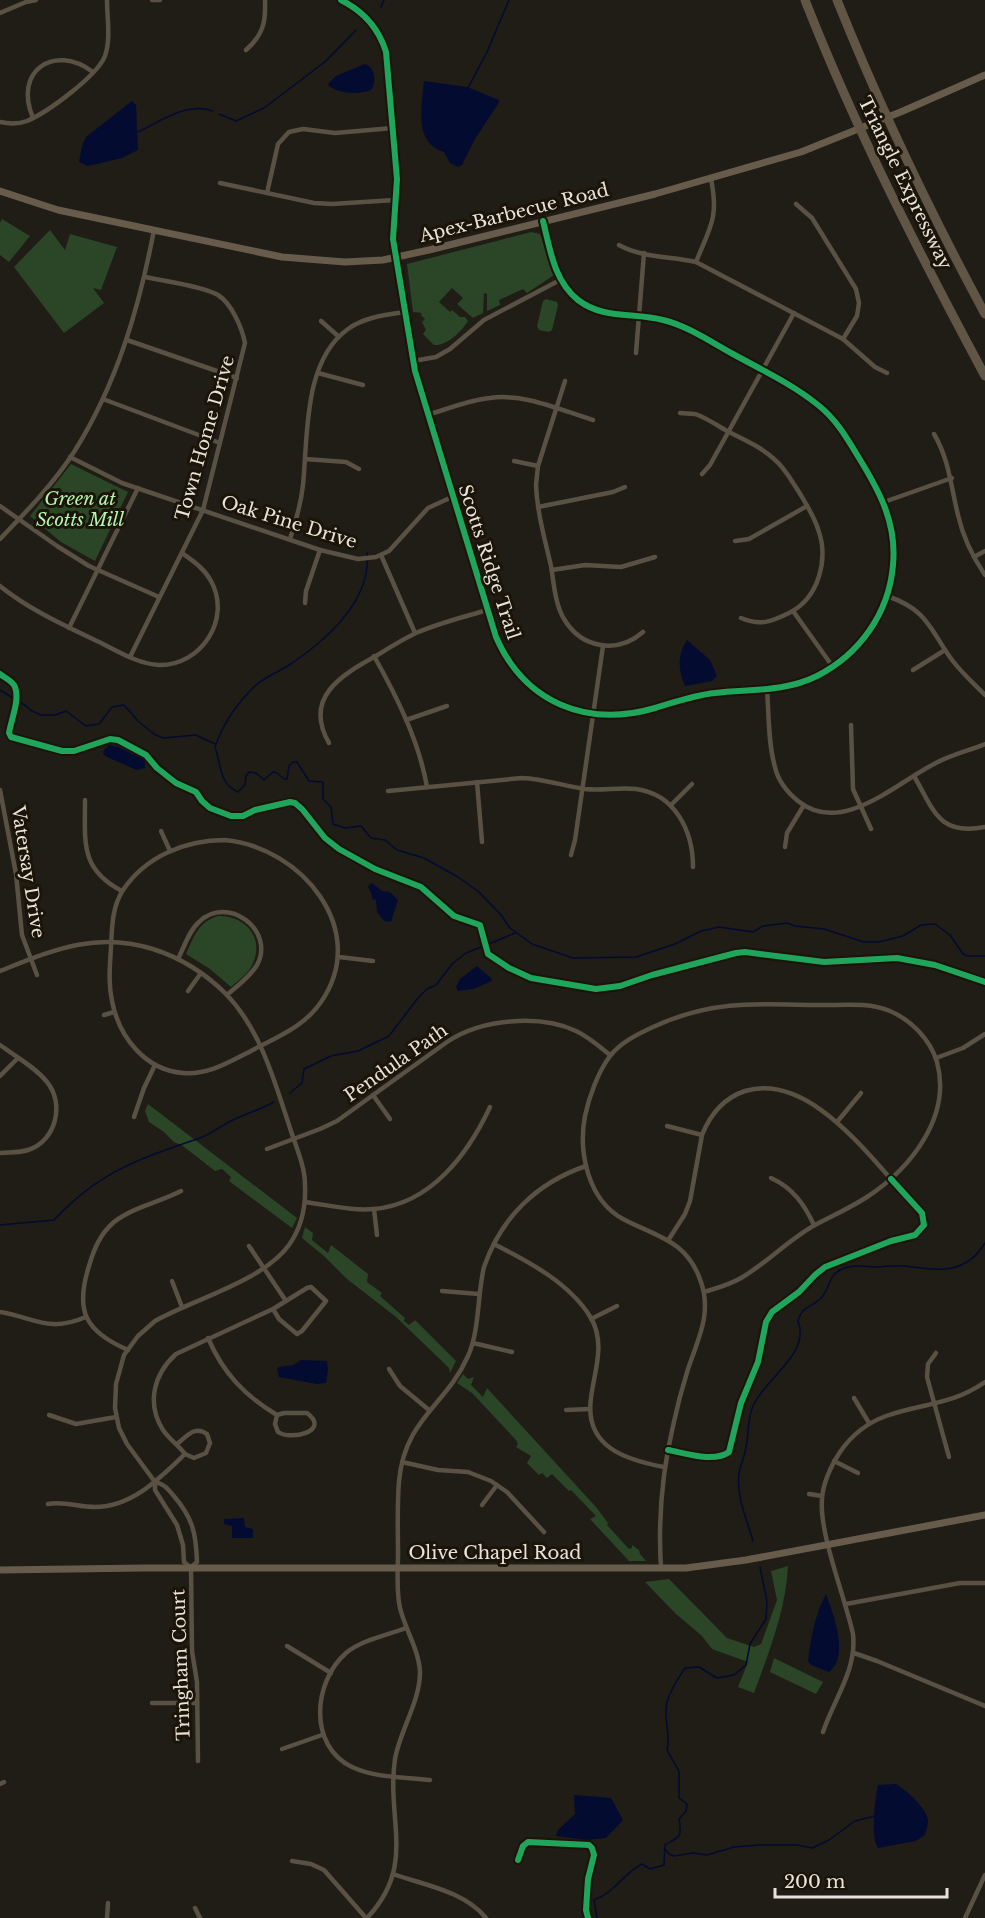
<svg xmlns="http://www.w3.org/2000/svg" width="985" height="1918" font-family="'Libre Baskerville',serif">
<rect width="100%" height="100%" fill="#201c16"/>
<!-- green -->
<g fill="#2b4627">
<polygon points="2,219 30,236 9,262 0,255 0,223"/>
<polygon points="50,230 65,250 70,234 117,247 101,290 93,288 104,303 64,333 14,267"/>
<path d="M531,232L540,234L554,275L527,293L523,289L499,300L500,305L487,311V294L484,293L483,313L473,318L457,304L463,298L452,288L439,302L450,312L452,310L460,317H465L468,321C461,332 447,346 434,345L423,334L426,330L422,322L425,319L421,315L422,313L413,312L407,264Z"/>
<polygon points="546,299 557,302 558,305 552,330 549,332 539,330 537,326 543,301"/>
<polygon points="71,464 128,492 95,561 61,542 30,516"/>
<path d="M218,916C243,915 265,936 253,963C249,973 239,980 231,987L210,969L186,954C194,937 198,922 218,916Z"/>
<polygon points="148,1104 297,1218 292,1228 229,1181 231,1177 222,1169 215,1171 183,1146 174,1142 164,1132 149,1122 145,1111"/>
<polygon points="305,1227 313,1233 312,1240 328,1253 331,1245 368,1274 367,1282 382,1293 380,1296 405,1318 404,1321 409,1325 415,1320 456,1361 450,1373 449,1368 396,1317 347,1279 324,1256 302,1238"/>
<polygon points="463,1374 468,1379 474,1377 471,1385 483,1397 487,1388 596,1507 608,1523 607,1525 629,1549 632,1548 632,1545 639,1550 640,1554 646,1561 629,1561 590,1519 596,1516 571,1490 569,1491 552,1474 547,1478 542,1473 539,1475 527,1463 531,1456 516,1447 518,1444 516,1440 472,1393 457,1383"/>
<path d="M788,1566C786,1610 769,1652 754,1693L738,1687L748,1662L712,1649L702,1636L676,1614L645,1582L669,1579L727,1638L754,1647L761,1644L777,1600L771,1571Z"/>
<polygon points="774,1658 823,1682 816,1694 770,1672"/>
</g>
<!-- water -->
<g fill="#030b31">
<path d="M365,64C375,67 377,82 371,90C359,95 338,94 328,85L329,83L336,76Z"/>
<path d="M424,81L467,87L499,100L498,104L475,139L462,165L458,167L450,163L444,152C413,143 422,105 424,81Z"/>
<polygon points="132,101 136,105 138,150 122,158 88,166 79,162 82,146 86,137"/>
<path d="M687,640L710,660L717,676L712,681L685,686C678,669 677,655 687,640Z"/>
<polygon points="109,745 118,747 143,759 145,761 145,768 137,770 107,757 103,754 104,750"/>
<polygon points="372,883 382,891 390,892 398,900 391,922 384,921 377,912 376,900 372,899 372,895 368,886"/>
<polygon points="477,966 491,978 492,981 473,989 458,991 456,987 460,979"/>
<polygon points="301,1360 327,1361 328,1370 326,1383 317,1384 279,1377 277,1369 279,1367 293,1365"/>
<polygon points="244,1518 245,1527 253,1529 253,1538 232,1538 232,1526 224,1524 224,1519"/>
<path d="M826,1594C833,1614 850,1656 829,1672L811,1665L808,1661C811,1638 815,1614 826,1594Z"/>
<path d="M896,1784C907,1791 927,1808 928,1821C928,1826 926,1831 924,1836L915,1841L878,1848C870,1836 875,1800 878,1785Z"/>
<polygon points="574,1795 611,1798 623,1820 606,1838 587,1840 556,1836 558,1830 575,1814"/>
</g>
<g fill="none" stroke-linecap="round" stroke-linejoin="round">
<!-- stream -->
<g stroke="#030b31" stroke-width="1.5">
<polyline points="381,7 384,0"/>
<polyline points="468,88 487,52 509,0"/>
<polyline points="219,114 236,121 264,108 326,61 356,30"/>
<path d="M138,132C160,122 187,101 213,111"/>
<path d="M367,553C372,602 323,643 286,667C276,673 263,678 255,686C237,703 223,724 215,747C221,764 219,784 238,792L245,785L246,776L249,772L256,773L264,780L273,772L277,773L284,779H287L289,766L293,762H297L309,781L323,782V799L331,807L333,824L345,828L361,826L371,838L385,840L397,850L424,858L458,877L479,892L501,915L510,928L532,944L573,958L636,957L675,944L701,931L719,927L753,932L763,926L787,923L795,926L824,929L864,942H878L903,936L921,925L935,924L950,935L963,954L968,956H985"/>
<polyline points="0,690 26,706 32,711 41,715 55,715 66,711 86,726 99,724 112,707 124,705 138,721 154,734 163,738 196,735 215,744"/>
<polyline points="489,944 515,933"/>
<polyline points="290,1093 302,1083 304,1069 331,1056 358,1051 389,1036 418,998 427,989 436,985 453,963 466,953 481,947"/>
<path d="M0,1225L54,1220C100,1171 139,1159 200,1138C209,1135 216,1129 224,1125C240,1115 258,1111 274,1102"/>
<path d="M753,1541C747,1520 736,1496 739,1474C740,1465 745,1456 746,1447C749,1434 747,1419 753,1406C764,1379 811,1354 798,1321C803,1305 809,1309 820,1299C830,1291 827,1277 840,1270C851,1264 864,1266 876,1267C885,1267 895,1265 904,1266C937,1270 965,1276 985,1243"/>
<polyline points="664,1848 669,1854 674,1856 693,1853 707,1855 734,1847 761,1845 797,1845 812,1848 829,1840 855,1821 875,1816"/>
<path d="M597,1918L594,1900C614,1893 624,1873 642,1864L650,1869L664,1865L665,1845C681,1836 682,1837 679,1819L686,1811L687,1804L679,1798V1771L667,1750C671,1734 663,1718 667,1702C670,1690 678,1679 685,1668L699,1667L717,1678L734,1675L746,1665L750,1644L766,1619L767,1601L760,1567"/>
</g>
<!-- street -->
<g stroke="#5a5145" stroke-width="4.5">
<polyline points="152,0 160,0"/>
<path d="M341,0C363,11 379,29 386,52L397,179L393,239L415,371L496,637C525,703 587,728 655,708C675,702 695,695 715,693C750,689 785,692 817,676C860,654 889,613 893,565C897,524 880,492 859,458C847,438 836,419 818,405C792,384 762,370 733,354C711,342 688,326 663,320C634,312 604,320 578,300C554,281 550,249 543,221"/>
<polyline points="0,13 26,2 36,0"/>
<path d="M246,50C263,35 266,22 265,0"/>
<path d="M33,118C13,71 54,43 93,72"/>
<path d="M0,122C9,124 19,124 27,121C48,112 97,76 105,56C111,39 107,17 107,0"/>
<polyline points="220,183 314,203 332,204 395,200"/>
<polyline points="267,193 278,144 289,132 303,129 335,133 393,128"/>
<polyline points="796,204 812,218 856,289 859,303 857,316 843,339"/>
<path d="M619,245C642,258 671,256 696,262L843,339L875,367L887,373"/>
<path d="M696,262C710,227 719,218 711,179"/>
<polyline points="321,321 338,336"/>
<polyline points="127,340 237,378"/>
<polyline points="636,353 644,253"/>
<polyline points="413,361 436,357 450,349 484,320 560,280"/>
<polyline points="318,373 363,385"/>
<path d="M565,381L538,466L536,485C537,512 545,540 551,566C554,584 555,604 564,619C582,649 618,654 643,632"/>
<polyline points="103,399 220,443"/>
<path d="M680,413C686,414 693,413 698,415C708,419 718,426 727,431C743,439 761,447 774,459C785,468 791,480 799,492C806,504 814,516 818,529C829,559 819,598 789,613C771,622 760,626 741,618"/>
<path d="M427,415C448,409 468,400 490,398C524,393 560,410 593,420"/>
<path d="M934,434C949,459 951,487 958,515C963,537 972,556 985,575"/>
<polyline points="70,457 122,483 320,550 358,559 376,557 389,551 428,508 452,497"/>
<polyline points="305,459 346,462 359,469"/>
<polyline points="514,461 538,466"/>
<polyline points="702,474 710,465 794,313"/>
<polyline points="884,502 952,478"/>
<polyline points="0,506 57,546 89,566 159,597"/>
<polyline points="538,507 613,492 625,487"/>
<path d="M0,539C26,512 54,483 74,452C117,384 139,308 154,230"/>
<path d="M290,539C296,521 301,503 303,485C308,436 303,361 348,329C365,317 385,315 405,312"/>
<polyline points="735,541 749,539 807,506"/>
<polyline points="381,555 415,633"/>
<polyline points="974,557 985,551"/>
<polyline points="552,570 585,565 621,567 655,557"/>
<path d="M0,586C31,611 68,627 103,644C121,653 139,664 159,665C201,666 232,619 211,581C204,568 193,561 182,553"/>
<path d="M887,596C928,610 929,628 952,660C962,673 974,684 985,695"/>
<polyline points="305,603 306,591 320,550"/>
<polyline points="793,611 833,667"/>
<polyline points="69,628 138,488"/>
<path d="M374,656C397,697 419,741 427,787"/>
<path d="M130,657L203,510L245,343C242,328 232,304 218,295C202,286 163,281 145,277"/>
<polyline points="913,670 945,650"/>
<path d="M767,690C769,714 768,744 775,767C778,781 787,792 798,801C841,836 895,784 934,764C950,755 968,751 985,744"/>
<polyline points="406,720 447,706"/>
<polyline points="851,725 853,789 871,829"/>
<path d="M329,743C303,698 341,675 376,656C389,648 403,639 416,633C439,623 464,617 487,610"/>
<path d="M914,776C934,810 938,836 985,827"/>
<polyline points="477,782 482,842"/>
<polyline points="0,790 16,874 22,935 37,975"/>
<path d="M388,791L522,778C544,779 564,786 585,789C602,791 619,787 636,789C675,794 693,831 693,867"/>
<path d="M85,800C85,843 80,869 122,891"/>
<polyline points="671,805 692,784"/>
<polyline points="161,831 170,851"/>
<path d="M225,840C301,847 371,930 321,1002C304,1027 277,1037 251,1051C229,1062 209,1075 183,1073C145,1070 119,1037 112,1001C108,983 110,965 111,947C112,927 112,907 123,890C146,856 186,840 225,840Z"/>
<polyline points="785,847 787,833 804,805"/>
<polyline points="571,855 575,840 603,646"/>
<polyline points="339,957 373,961"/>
<path d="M178,959C184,947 189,931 199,922C227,894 276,930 257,965C250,977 237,986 227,995"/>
<path d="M0,971C53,950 96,931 153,949C181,958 206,974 226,994C261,1030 275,1083 290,1128C296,1147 305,1166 305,1185C306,1206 301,1228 289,1245C263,1281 194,1299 155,1321L138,1336L124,1355L116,1384L115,1408L119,1428L127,1444L155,1482V1490L177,1525L183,1545L184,1562L190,1567"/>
<polyline points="188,991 201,973"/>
<polyline points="104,1015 114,1012"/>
<path d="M0,1045C15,1056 35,1067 47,1082C65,1104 56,1141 28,1150C19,1153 9,1152 0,1153"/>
<polyline points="936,1058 963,1048 985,1034"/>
<polyline points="0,1076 18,1058"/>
<polyline points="373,1095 390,1119"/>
<polyline points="134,1117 144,1088 155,1065"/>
<polyline points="837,1122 861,1093"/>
<polyline points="667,1126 702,1135"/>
<path d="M267,1149L320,1129L337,1121L447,1042C481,1019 539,1014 576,1031C589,1037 600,1047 610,1055"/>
<path d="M771,1178C793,1188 804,1204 814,1225"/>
<path d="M305,1202C328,1205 351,1211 374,1209C431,1204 468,1154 490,1107"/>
<polyline points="374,1209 377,1235"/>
<path d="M669,1239L685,1214L690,1201L702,1135C710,1115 724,1098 745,1091C803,1074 857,1141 891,1179"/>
<path d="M494,1244C529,1262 570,1283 591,1318C606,1344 594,1372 591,1398C584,1447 626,1460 664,1467"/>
<polyline points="249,1246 286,1301"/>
<polyline points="172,1281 182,1307"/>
<polyline points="442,1291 479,1294"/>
<path d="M0,1312C36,1318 48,1333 86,1317"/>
<polyline points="591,1319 617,1306"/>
<path d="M208,1338C223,1373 245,1396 277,1415L275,1424L278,1432C291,1441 331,1431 307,1413H284L277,1415"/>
<polyline points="473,1343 512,1352"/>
<path d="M128,1350C84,1331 75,1310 89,1266C94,1249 100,1234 114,1222C133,1207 160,1202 181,1191"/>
<polyline points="936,1353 928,1364 927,1377 949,1457"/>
<polyline points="389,1369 400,1386 429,1410"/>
<polyline points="854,1398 869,1423"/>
<polyline points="566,1410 590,1409"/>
<polyline points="49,1415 76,1424 116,1417"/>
<path d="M177,1444C187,1436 195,1425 207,1434L210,1443L206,1453L194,1458L185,1454"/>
<polyline points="834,1461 858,1473"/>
<polyline points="402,1462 438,1470 468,1472 491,1481 507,1492 544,1532"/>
<path d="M155,1482C164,1484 167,1488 173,1495C193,1518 196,1533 197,1562L191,1567"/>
<polyline points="809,1494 822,1496"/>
<path d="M48,1504C64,1501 78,1507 95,1507C132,1507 160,1478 185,1454C179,1446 169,1439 163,1430C146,1403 154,1374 176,1354L273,1309L307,1288L311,1287L326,1301L302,1331L297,1334L279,1319L273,1309"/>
<polyline points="482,1505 497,1485"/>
<polyline points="191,1568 192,1651 197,1682 198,1761"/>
<path d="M661,1568C658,1521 662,1473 673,1426C677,1407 682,1388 688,1369C698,1339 712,1314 701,1282C687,1240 657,1237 623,1219C588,1200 578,1152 585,1116C589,1097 598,1072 610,1056C621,1042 638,1034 653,1027C709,1001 752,1003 812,1005C838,1006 866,1001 890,1011C911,1020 930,1039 937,1062C952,1117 910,1169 867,1197C850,1208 832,1216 815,1225C788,1240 767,1263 741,1278C729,1285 717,1288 704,1292"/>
<polyline points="846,1604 960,1583 985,1583"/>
<path d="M406,1628C388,1635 361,1640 346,1653C313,1682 308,1746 352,1767C375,1778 405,1777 430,1780"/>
<polyline points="287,1646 331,1673"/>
<polyline points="854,1653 877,1661 985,1706"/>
<polyline points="152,1703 197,1703"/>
<path d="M823,1732C834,1699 857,1670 853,1634C845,1597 819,1534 822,1499C823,1483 831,1466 840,1452C851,1436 867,1423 886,1416C922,1403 950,1406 985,1382"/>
<polyline points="282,1749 322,1735"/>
<polyline points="0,1784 4,1782"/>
<polyline points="292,1861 311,1864 324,1870 366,1918"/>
<path d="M393,1874C424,1885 464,1891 486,1918"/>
<polyline points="195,1908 200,1918"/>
<polyline points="107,1918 108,1903"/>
<path d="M367,1918C417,1865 386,1821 395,1759C400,1730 420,1702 420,1672C419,1650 405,1629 400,1608C396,1590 398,1571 398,1553C398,1529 397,1505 399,1481C405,1418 446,1406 468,1356C480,1329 477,1296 484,1267C501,1218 536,1183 586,1166"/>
<polyline points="965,1918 985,1875"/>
</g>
<!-- secondary -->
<g stroke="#675c4c" stroke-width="7">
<polyline points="0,191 58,210 282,257 345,262 383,260 429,250 655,194 801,152 903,111 985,75"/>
<polyline points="0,1570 144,1568 686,1568 746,1560 985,1515"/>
</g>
<!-- highway -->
<g stroke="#615645" stroke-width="9">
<path d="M805,0C856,130 919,253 985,376"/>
<path d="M837,0C880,107 930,212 985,314"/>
</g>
<defs>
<g id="cycleway">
<path d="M341,0C363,11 379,29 386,52L397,179L393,239L415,371L496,637C525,703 587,728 655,708C675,702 695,695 715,693C750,689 785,692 817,676C860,654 889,613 893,565C897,524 880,492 859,458C847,438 836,419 818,405C792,384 762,370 733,354C711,342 688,326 663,320C634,312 604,320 578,300C554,281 550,249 543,221"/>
<path d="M0,674C5,678 13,681 15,687C20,700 11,720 9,733L11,737L62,751H74L110,739L118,740L146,755L157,768L176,783L196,792L202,801L210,808L231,816H243L255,810L290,802L295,803L302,809L325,838L339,849L375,869L421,887L454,916L480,925L488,954L509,968L531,978L596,989L620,986L652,975L736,953L745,952L824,962L897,958L935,965L985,982"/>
<path d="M668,1450C685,1453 714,1463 729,1452L741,1403L758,1362L766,1322L772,1312L799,1292L815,1275L825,1267L891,1241L915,1235L924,1225L922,1213L891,1179"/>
<polyline points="518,1860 523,1846 528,1842 589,1845 592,1848 594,1855 588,1879 586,1910 588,1918"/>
</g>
</defs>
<!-- cycleway casing -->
<use href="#cycleway" stroke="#1b1408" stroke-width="10"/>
<!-- cycleway -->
<use href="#cycleway" stroke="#20a55d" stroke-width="6"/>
</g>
<g text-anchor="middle" stroke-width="6" stroke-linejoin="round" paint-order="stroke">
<!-- street labels -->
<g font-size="18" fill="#e8e3da" stroke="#1b1408">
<text transform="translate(905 183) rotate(64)" y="6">Triangle Expressway</text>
<text transform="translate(514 213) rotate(-14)" y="6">Apex-Barbecue Road</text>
<text transform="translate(205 438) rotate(-74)" y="6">Town Home Drive</text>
<text transform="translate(289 522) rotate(17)" y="6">Oak Pine Drive</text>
<text transform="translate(489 562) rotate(72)" y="6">Scotts Ridge Trail</text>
<text transform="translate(28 872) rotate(81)" y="6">Vatersay Drive</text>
<text transform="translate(396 1063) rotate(-35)" y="6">Pendula Path</text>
<text x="495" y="1559">Olive Chapel Road</text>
<text transform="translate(181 1665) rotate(-92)" y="6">Tringham Court</text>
</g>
<!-- park labels -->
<g font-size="18" font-style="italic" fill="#b3f5ad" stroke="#1b1408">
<text x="80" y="505">Green at<tspan x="80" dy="21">Scotts Mill</tspan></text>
</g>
</g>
<!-- scale -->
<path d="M775 1888v9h172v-9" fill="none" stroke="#e8e3da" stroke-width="3"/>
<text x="784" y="1888" font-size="18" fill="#e8e3da" stroke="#1b1408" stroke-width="4.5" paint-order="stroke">200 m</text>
</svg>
